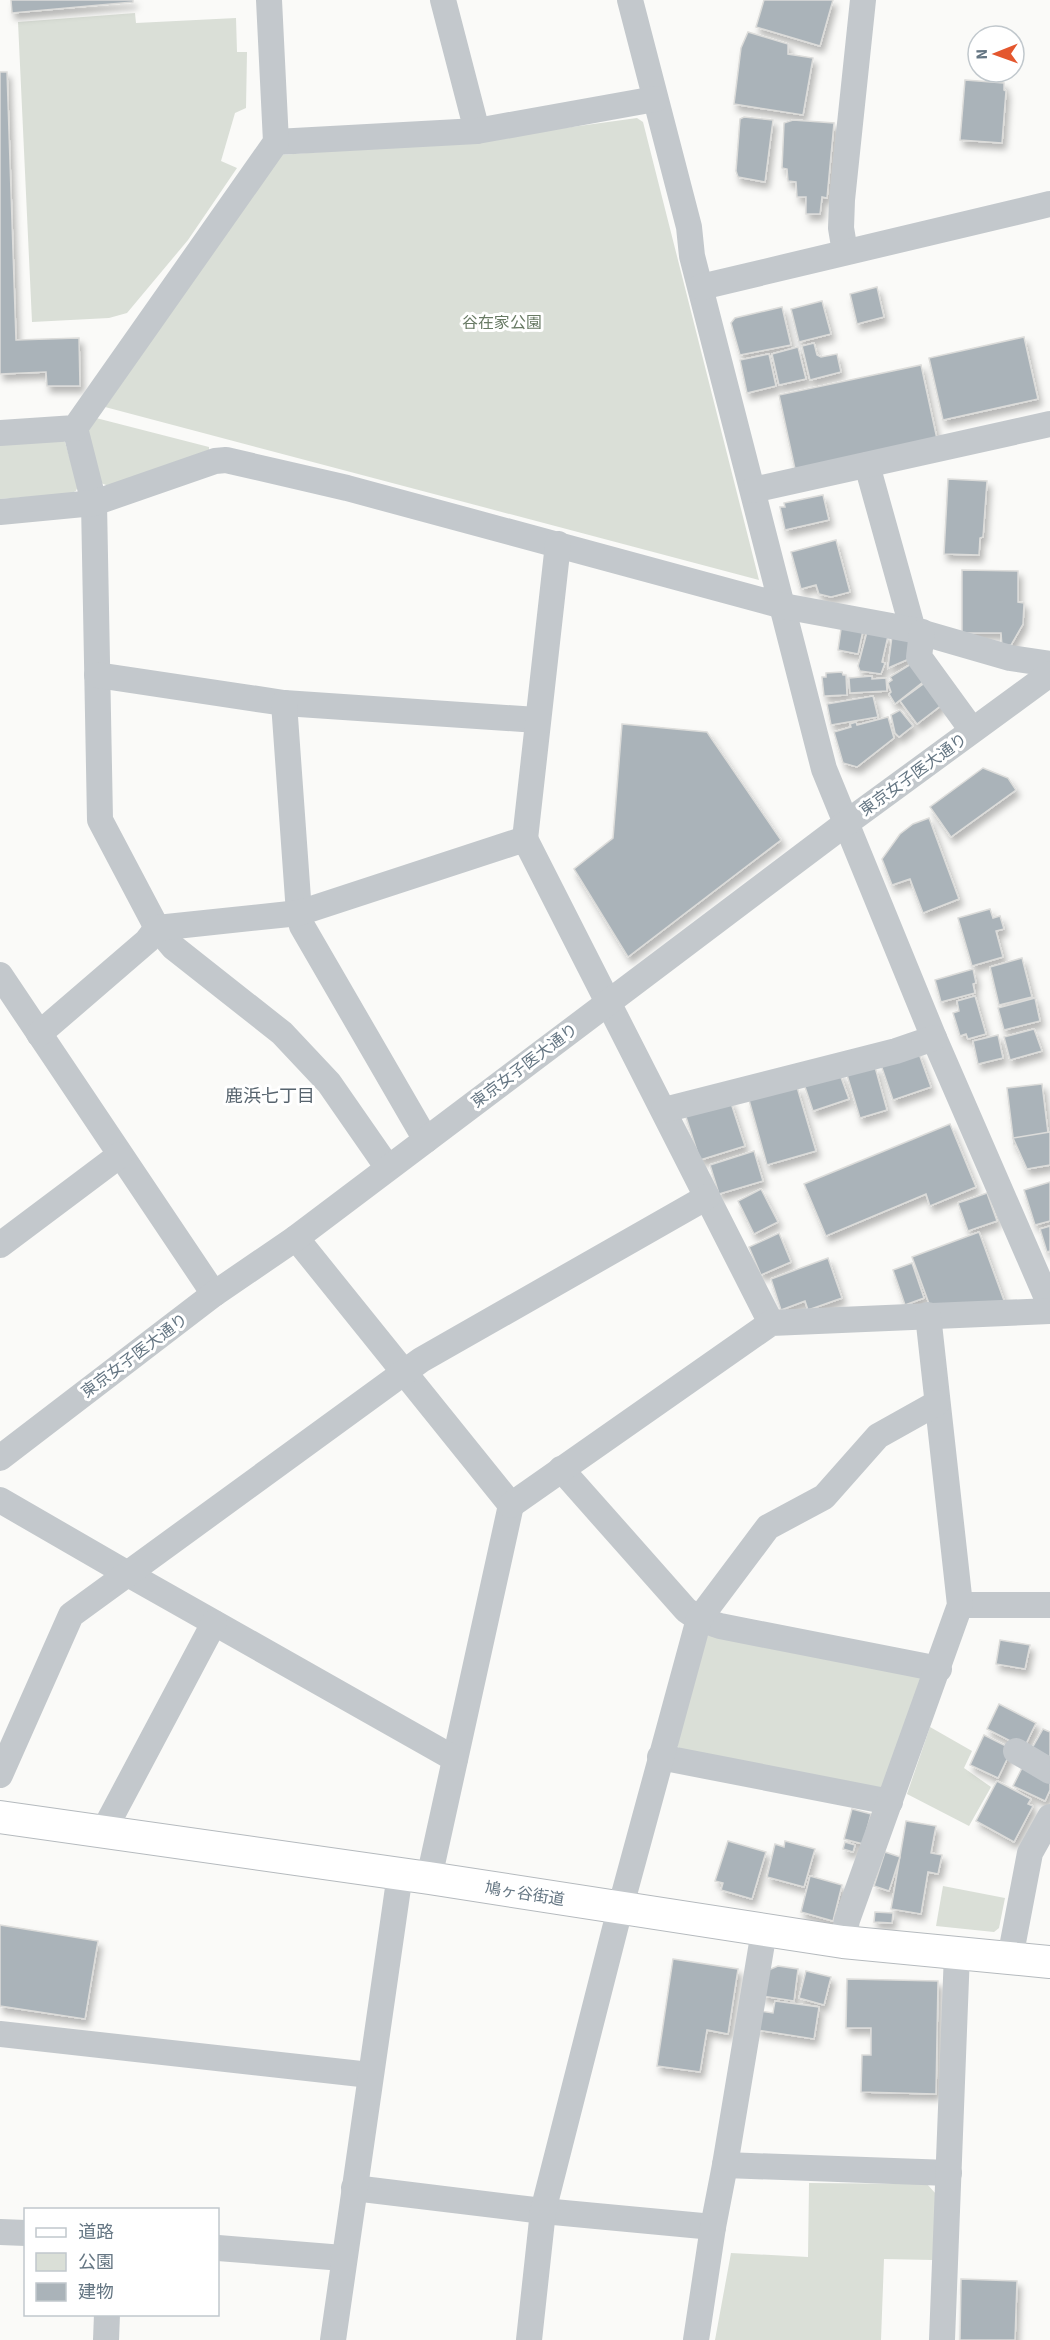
<svg xmlns="http://www.w3.org/2000/svg" width="1050" height="2340" font-family="'Source Sans 3','Noto Sans JP',sans-serif">
<defs>
<filter id="shadow"><feDropShadow dx="3.5" dy="6" stdDeviation="3" flood-color="#0004"/></filter>
</defs>
<rect width="100%" height="100%" fill="#fafaf8"/>
<!-- green -->
<g fill="#dadfd7">
<polygon points="135,13 136,23 236,18 237,52 247,52 246,108 235,113 221,161 237,168 188,240 127,313 109,318 32,322 18,22"/>
<polygon points="637,118 643,122 759,580 105,407 280,155 470,141"/>
<polygon points="96,418 209,447 209,453 111,487 101,483 87,430"/>
<polygon points="60,439 65,442 78,486 76,491 69,494 0,499 0,445"/>
<polygon points="713,1632 918,1674 923,1683 887,1785 876,1791 683,1754 676,1744 704,1639"/>
<polygon points="930,1727 972,1751 964,1768 991,1787 969,1826 907,1794"/>
<polygon points="943,1886 1005,1898 999,1928 994,1932 936,1926"/>
<polygon points="809,2183 927,2184 936,2194 933,2260 884,2259 881,2340 715,2340 731,2253 808,2257"/>
</g>
<!-- building -->
<g fill="#aab3b9" stroke="#dcdcda" stroke-width="1.5" filter="url(#shadow)">
<polygon points="11,0 133,0 133,2 12,13"/>
<polygon points="764,0 833,0 820,46 756,27"/>
<polygon points="748,32 788,44 788,54 813,58 803,115 734,104 741,48"/>
<polygon points="0,72 7,72 16,340 79,338 80,386 47,386 46,372 0,374"/>
<polygon points="965,80 1004,83 1004,90 1006,91 1002,143 960,140"/>
<polygon points="744,117 773,120 765,182 738,177 736,171 740,119"/>
<polygon points="793,120 834,123 827,198 822,197 820,214 806,214 806,197 797,197 796,182 788,181 787,169 782,168 784,123"/>
<polygon points="877,287 884,317 857,324 850,294"/>
<polygon points="822,301 831,334 799,342 791,309"/>
<polygon points="782,307 791,345 740,355 731,323 735,318"/>
<polygon points="1024,337 1038,399 943,420 929,358"/>
<polygon points="814,343 817,355 821,357 837,354 841,372 810,380 802,346"/>
<polygon points="798,347 806,379 779,385 772,354"/>
<polygon points="769,354 776,386 747,393 740,360"/>
<polygon points="921,365 937,439 795,469 779,395"/>
<polygon points="948,479 987,481 983,537 980,538 979,555 944,554"/>
<polygon points="823,495 829,520 785,530 780,507 785,507 784,503"/>
<polygon points="836,540 850,592 831,597 819,594 816,585 801,589 791,552"/>
<polygon points="962,570 1018,571 1018,602 1024,603 1023,624 1011,645 1002,646 1001,633 962,633"/>
<polygon points="842,622 864,626 858,654 838,650"/>
<polygon points="868,628 888,636 882,662 885,663 881,674 860,671 858,666"/>
<polygon points="892,636 909,637 909,659 888,668"/>
<polygon points="911,664 923,682 895,704 889,694 891,692 888,683 892,680 890,677"/>
<polygon points="842,672 843,675 846,675 847,695 824,696 822,677 826,677 826,673"/>
<polygon points="872,676 872,679 886,678 887,691 850,693 849,678"/>
<polygon points="926,682 943,704 917,724 900,701"/>
<polygon points="873,696 878,717 831,725 827,704"/>
<polygon points="900,710 913,726 899,737 895,733 891,715"/>
<polygon points="888,717 894,738 857,767 843,763 834,732 851,727 850,724 856,722 857,725"/>
<polygon points="622,724 707,732 781,840 628,957 574,869 613,838"/>
<polygon points="983,768 1008,778 1016,790 951,837 930,807"/>
<polygon points="929,818 959,899 923,913 910,879 892,885 882,859 900,834 913,824"/>
<polygon points="990,909 993,918 1000,916 1004,929 996,931 1003,957 972,966 958,918"/>
<polygon points="1022,958 1032,997 999,1005 990,967"/>
<polygon points="973,969 976,983 973,984 975,993 941,1002 935,980"/>
<polygon points="975,996 986,1034 968,1039 966,1034 960,1036 953,1013 959,1011 957,1001"/>
<polygon points="1035,998 1040,1021 1004,1030 998,1008"/>
<polygon points="1034,1029 1042,1051 1010,1060 1004,1037"/>
<polygon points="998,1035 1003,1058 978,1064 973,1041"/>
<polygon points="918,1051 931,1087 893,1100 881,1065"/>
<polygon points="875,1067 887,1110 860,1118 847,1075"/>
<polygon points="839,1072 849,1099 813,1111 804,1084"/>
<polygon points="1042,1084 1049,1141 1014,1145 1007,1088"/>
<polygon points="797,1087 816,1151 767,1165 749,1100"/>
<polygon points="730,1100 745,1146 700,1160 685,1114"/>
<polygon points="950,1124 976,1187 930,1206 926,1194 826,1236 804,1184"/>
<polygon points="1050,1132 1050,1165 1027,1169 1013,1138"/>
<polygon points="754,1151 763,1181 719,1194 710,1165"/>
<polygon points="1050,1182 1050,1221 1035,1225 1024,1190"/>
<polygon points="761,1189 778,1222 754,1234 738,1201"/>
<polygon points="987,1193 997,1221 968,1231 958,1203"/>
<polygon points="1050,1226 1050,1251 1047,1252 1040,1229"/>
<polygon points="979,1232 1006,1306 931,1309 912,1257"/>
<polygon points="779,1233 791,1262 761,1275 749,1247"/>
<polygon points="828,1258 842,1298 808,1310 805,1301 781,1310 771,1279"/>
<polygon points="912,1263 924,1298 905,1305 893,1270"/>
<polygon points="1000,1640 1030,1645 1025,1669 996,1664"/>
<polygon points="999,1704 1036,1723 1024,1748 987,1729"/>
<polygon points="1043,1729 1050,1732 1050,1761 1031,1750"/>
<polygon points="984,1735 1012,1749 998,1778 970,1765"/>
<polygon points="1022,1768 1050,1782 1050,1790 1045,1801 1013,1786"/>
<polygon points="997,1781 1031,1799 1028,1804 1033,1806 1014,1842 976,1821"/>
<polygon points="852,1809 871,1814 863,1844 844,1839"/>
<polygon points="906,1821 936,1826 931,1853 942,1855 938,1874 928,1872 921,1914 891,1909"/>
<polygon points="728,1841 766,1852 752,1899 721,1890 723,1883 715,1881"/>
<polygon points="785,1841 815,1849 804,1887 767,1877 775,1844 784,1847"/>
<polygon points="845,1842 855,1845 853,1852 843,1849"/>
<polygon points="885,1852 900,1857 889,1891 874,1886"/>
<polygon points="810,1876 842,1885 833,1921 801,1912"/>
<polygon points="875,1912 893,1913 892,1923 874,1922"/>
<polygon points="0,1925 98,1941 85,2019 0,2006"/>
<polygon points="673,1959 738,1969 728,2034 707,2030 700,2072 657,2066"/>
<polygon points="778,1966 798,1969 794,2001 762,1996 766,1971"/>
<polygon points="806,1971 831,1977 824,2005 799,1998"/>
<polygon points="847,1979 938,1981 936,2094 861,2092 862,2055 871,2055 871,2028 846,2028"/>
<polygon points="775,2001 819,2007 814,2039 757,2030 760,2011 773,2013"/>
<polygon points="961,2279 1017,2281 1015,2340 960,2340"/>
</g>
<g fill="none" stroke-linecap="round" stroke-linejoin="round">
<defs>
<polyline id="major" points="0,1817 429,1878 843,1942 1050,1962"/>
</defs>
<!-- major casing -->
<use href="#major" stroke="#b5babe" stroke-width="34"/>
<!-- minor -->
<g stroke="#c3c8cc" stroke-width="26">
<polyline points="443,0 477,131"/>
<polyline points="630,0 689,227 692,256 824,769 934,1038 1050,1305"/>
<polyline points="276,142 477,131 655,99"/>
<polyline points="845,252 841,228 842,200 863,0"/>
<polyline points="701,287 1050,204"/>
<polyline points="75,428 94,503 100,820 157,928 173,947 282,1033 329,1083 388,1168"/>
<polyline points="0,433 75,428 276,142 269,0"/>
<polyline points="867,465 913,630"/>
<polyline points="753,490 1050,424"/>
<polyline points="0,512 94,503 215,461 226,460 347,488 783,606 913,630 1010,658 1050,664"/>
<polyline points="922,632 919,657 972,730"/>
<polyline points="97,675 284,703 537,720"/>
<polyline points="284,703 299,913 302,926 426,1140"/>
<polyline points="525,839 558,544"/>
<polyline points="0,975 214,1294"/>
<polyline points="39,1034 147,941 157,928 299,913 525,839 771,1323"/>
<polyline points="664,1110 896,1051 934,1038"/>
<polyline points="296,1238 511,1505 429,1878"/>
<polyline points="0,1245 120,1155"/>
<polyline points="0,1458 214,1294 296,1238 845,824 1050,674"/>
<polyline points="561,1469 686,1610 699,1619 720,1626 939,1669"/>
<polyline points="0,1500 128,1574 455,1759"/>
<polyline points="511,1505 771,1323 1050,1311"/>
<polyline points="960,1605 1050,1605"/>
<polyline points="1016,1751 1050,1771"/>
<polyline points="660,1757 890,1802"/>
<polyline points="0,1775 71,1615 421,1360 707,1197"/>
<polyline points="103,1832 214,1623"/>
<polyline points="843,1942 847,1920 960,1605 928,1315"/>
<polyline points="1010,1958 1030,1853 1050,1817"/>
<polyline points="0,2034 370,2075"/>
<polyline points="725,2165 949,2173"/>
<polyline points="354,2188 543,2211 713,2227"/>
<polyline points="0,2232 26,2233"/>
<polyline points="218,2248 343,2258"/>
<polyline points="106,2340 107,2314"/>
<polyline points="333,2340 400,1874"/>
<polyline points="529,2340 543,2211 620,1909 699,1619 768,1527 824,1497 878,1436 937,1403"/>
<polyline points="696,2340 713,2227 725,2165 764,1931"/>
<polyline points="942,2340 957,1953"/>
</g>
<!-- major -->
<use href="#major" stroke="#fff" stroke-width="32"/>
</g>
<g text-anchor="middle" stroke-width="6" stroke-linejoin="round" paint-order="stroke">
<!-- park labels -->
<g font-size="16" fill="#687a64" stroke="#fff">
<text x="502" y="328">谷在家公園</text>
</g>
<!-- street labels -->
<g font-size="16" fill="#657683" stroke="#fff">
<text transform="translate(913 774) rotate(-36)" y="6">東京女子医大通り</text>
<text transform="translate(524 1065) rotate(-37)" y="6">東京女子医大通り</text>
<text transform="translate(134 1355) rotate(-37)" y="6">東京女子医大通り</text>
<text transform="translate(525 1893) rotate(9)" y="6">鳩ヶ谷街道</text>
</g>
<!-- neighbourhood labels -->
<g font-size="18" fill="#57646e" stroke="#fff">
<text x="270" y="1102">鹿浜七丁目</text>
</g>
</g>
<!-- legend -->
<rect x="24" y="2208" width="195" height="108" fill="#ffffff" stroke="#c1c8cd" stroke-width="1.5"/>
<rect x="36" y="2228" width="30" height="9" fill="#ffffff" stroke="#c1c8cd" stroke-width="1.5"/>
<text x="78" y="2238" font-size="18" fill="#657683">道路</text>
<rect x="36" y="2253" width="30" height="18" fill="#dadfd7" stroke="#c1c8cd" stroke-width="1.5"/>
<text x="78" y="2268" font-size="18" fill="#657683">公園</text>
<rect x="36" y="2283" width="30" height="18" fill="#aab3b9" stroke="#c1c8cd" stroke-width="1.5"/>
<text x="78" y="2298" font-size="18" fill="#657683">建物</text>
<!-- north arrow -->
<g transform="translate(996 54) rotate(269)"><circle r="28" fill="#ffffff" stroke="#c1c8cd" stroke-width="1.5"/>
<path d="M0-4.5L10 22L0 15L-10 22Z" fill="#e4572e"/>
<text y="-9" font-size="16" font-weight="bold" text-anchor="middle" fill="#657683">N</text>
</g>
</svg>
